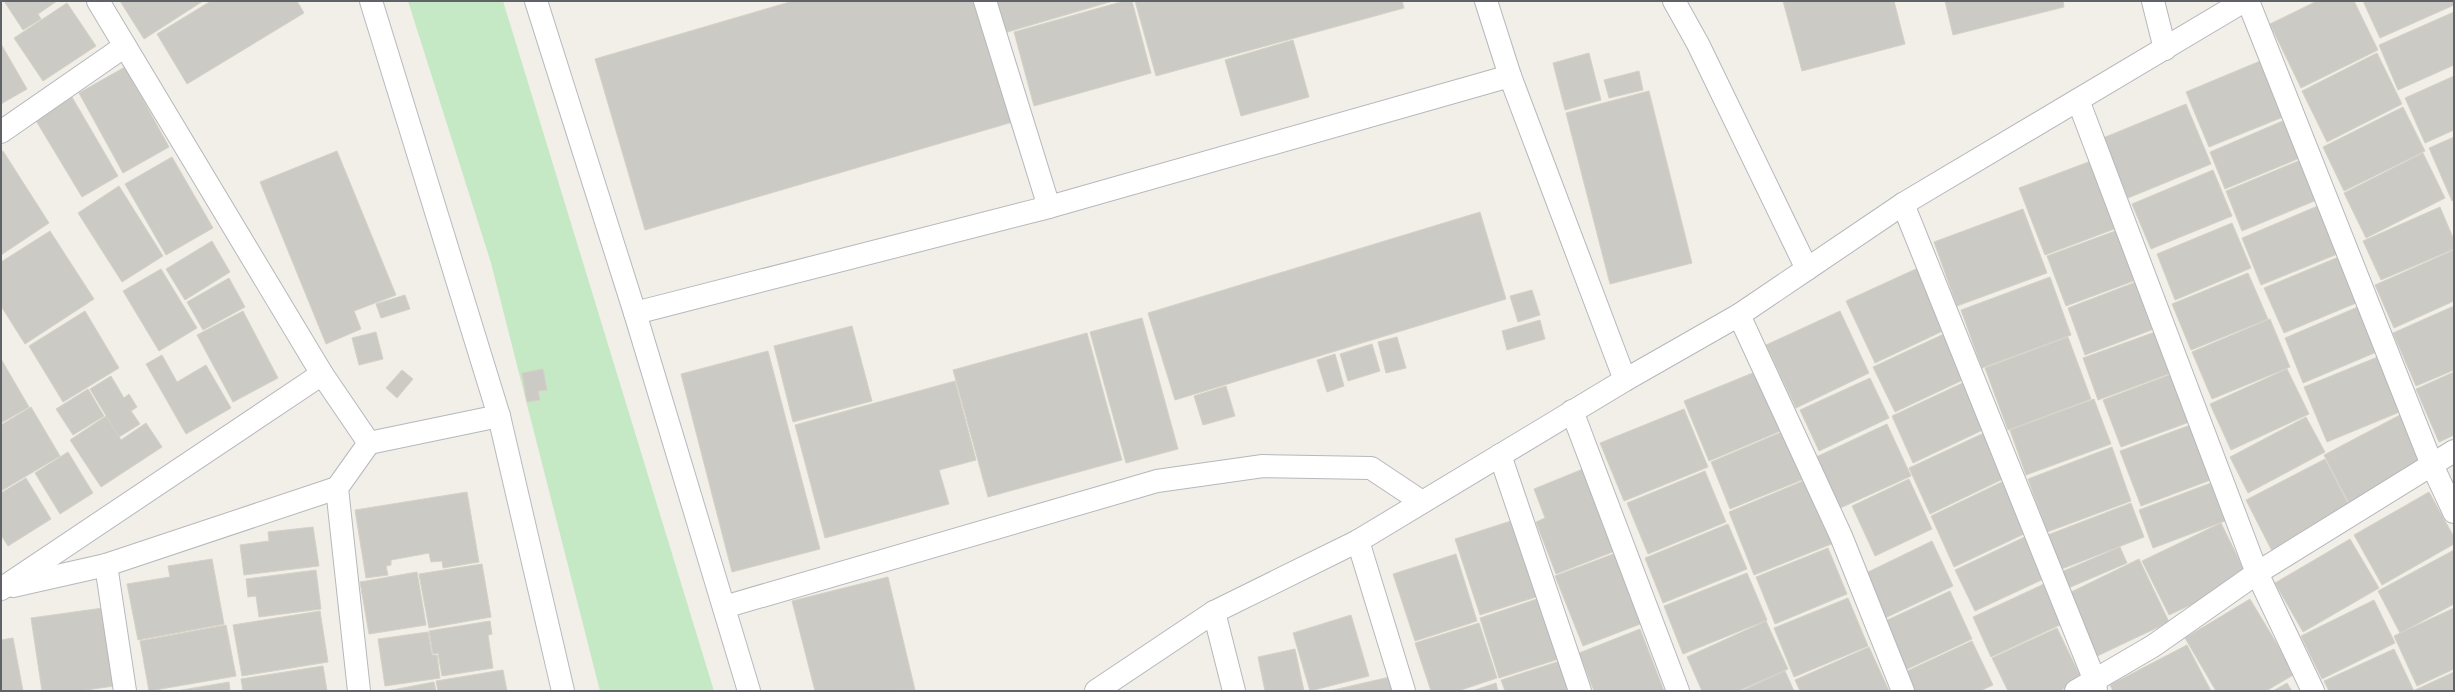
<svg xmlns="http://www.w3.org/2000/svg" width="2455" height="692" font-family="Ubuntu,sans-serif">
<rect width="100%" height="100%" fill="#f1efe8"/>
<!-- green -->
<polygon fill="#c5e8c5" points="408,1 503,1 714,691 600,691 491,263"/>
<!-- building -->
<g fill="#cccac5" stroke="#d6d1c6">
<polygon points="4,1 57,1 38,14 41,19 23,30"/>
<polygon points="120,1 203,1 144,39"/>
<polygon points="211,1 297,1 304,13 187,84 157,34"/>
<polygon points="793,1 981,1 1016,121 645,230 595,59"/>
<polygon points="995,1 1113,1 1004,33"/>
<polygon points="1124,1 1132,1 1151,73 1034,106 1014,32"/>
<polygon points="1135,1 1402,1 1404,8 1156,76"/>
<polygon points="1783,1 1894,1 1905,44 1802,71"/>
<polygon points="1945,1 2063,1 2064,7 1953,35"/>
<polygon points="2317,1 2354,1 2378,50 2301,88 2270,24"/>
<polygon points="2363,1 2454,1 2454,5 2380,38"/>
<polygon points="67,3 96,46 43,81 14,38"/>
<polygon points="2454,12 2454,65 2398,90 2379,45"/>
<polygon points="1293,40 1309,97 1241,116 1225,60"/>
<polygon points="1,44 27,89 1,104"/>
<polygon points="1589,53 1601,100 1565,110 1553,63"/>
<polygon points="2377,53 2402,104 2327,142 2302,91"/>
<polygon points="2265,59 2288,115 2209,147 2186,92"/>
<polygon points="125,67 169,147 123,173 79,93"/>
<polygon points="1639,71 1643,90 1609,98 1604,80"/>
<polygon points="2454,76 2454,130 2425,143 2405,98"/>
<polygon points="1649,91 1692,263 1610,284 1566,113"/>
<polygon points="72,97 118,176 82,197 35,119"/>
<polygon points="2186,104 2211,164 2128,198 2103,138"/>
<polygon points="2403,107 2425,151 2344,191 2323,147"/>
<polygon points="2292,117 2307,155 2225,189 2210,152"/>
<polygon points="2454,137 2454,200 2452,201 2429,148"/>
<polygon points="3,151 49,223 1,255 1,152"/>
<polygon points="337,151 396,295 354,311 361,329 326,344 260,182"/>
<polygon points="2423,153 2445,198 2366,238 2344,193"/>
<polygon points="172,157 213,228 166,255 125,184"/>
<polygon points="2308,157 2324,197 2242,231 2226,191"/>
<polygon points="2091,161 2117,228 2045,255 2019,188"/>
<polygon points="2213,170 2232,216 2151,249 2132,204"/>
<polygon points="119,186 163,256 122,282 78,213"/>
<polygon points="2320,205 2340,253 2261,285 2242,238"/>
<polygon points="2440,207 2454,240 2454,249 2381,280 2363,241"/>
<polygon points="2023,209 2047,273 1957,306 1934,242"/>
<polygon points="1480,212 1506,299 1175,400 1148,313"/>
<polygon points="2232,223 2251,268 2175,300 2157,254"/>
<polygon points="2118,230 2136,280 2066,306 2047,256"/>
<polygon points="50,231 94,299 25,344 1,306 1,262"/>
<polygon points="212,241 230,272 185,300 166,269"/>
<polygon points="2454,250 2454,301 2394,328 2375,285"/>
<polygon points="2341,256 2361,301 2284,333 2264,288"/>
<polygon points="1918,268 1947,329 1875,363 1846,301"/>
<polygon points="161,269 197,328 159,351 123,291"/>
<polygon points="2248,273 2268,319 2191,350 2172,304"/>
<polygon points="2050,277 2071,335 1982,368 1961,310"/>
<polygon points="229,278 245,307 203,330 187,302"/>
<polygon points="2136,282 2154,329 2085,355 2068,308"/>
<polygon points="1532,290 1540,315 1518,322 1510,296"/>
<polygon points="405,295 410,309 381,318 376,304"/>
<polygon points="2360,306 2379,351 2303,383 2285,338"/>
<polygon points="2454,306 2454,370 2416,386 2393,333"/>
<polygon points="85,311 119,368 63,402 29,346"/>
<polygon points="243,311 278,378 233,402 197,335"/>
<polygon points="1840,311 1869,373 1796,408 1766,345"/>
<polygon points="1142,318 1178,449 1126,463 1090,332"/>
<polygon points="2270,319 2290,367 2212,399 2192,352"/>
<polygon points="1540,320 1545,339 1507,350 1502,331"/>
<polygon points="852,326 872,401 793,422 774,346"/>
<polygon points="376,332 383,359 359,365 352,338"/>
<polygon points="2155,332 2171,373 2098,400 2083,358"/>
<polygon points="1087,333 1122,460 988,497 953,370"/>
<polygon points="1946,333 1967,378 1895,412 1873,367"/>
<polygon points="1397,337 1406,368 1386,373 1378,342"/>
<polygon points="2068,337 2091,399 2008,430 1985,368"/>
<polygon points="1372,344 1380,371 1348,381 1340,354"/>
<polygon points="768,351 820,549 732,572 681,374"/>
<polygon points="1335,354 1344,386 1327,392 1317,360"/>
<polygon points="162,355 177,382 206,365 231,408 186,434 146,364"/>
<polygon points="2380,356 2402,411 2327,442 2304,387"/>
<polygon points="1,359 29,407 1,423"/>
<polygon points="543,369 547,390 538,391 540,400 527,402 522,373"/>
<polygon points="2287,369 2309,414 2231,450 2210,404"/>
<polygon points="402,370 413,379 397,398 386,388"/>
<polygon points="1760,370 1783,430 1709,461 1684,401"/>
<polygon points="2177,372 2195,420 2121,447 2103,400"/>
<polygon points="2454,372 2454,435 2439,442 2416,389"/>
<polygon points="111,376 124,398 129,394 137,407 131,411 140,424 119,437 90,389"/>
<polygon points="1870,378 1889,418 1819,451 1800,410"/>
<polygon points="955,381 976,460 939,470 949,504 825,538 795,425"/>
<polygon points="1967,381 1989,427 1913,463 1892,416"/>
<polygon points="1226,386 1235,416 1203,425 1194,396"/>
<polygon points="88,389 104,416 73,435 56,409"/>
<polygon points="2094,399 2111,444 2026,475 2010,430"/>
<polygon points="31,407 60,456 1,491 1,425"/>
<polygon points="1684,409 1708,467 1624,501 1600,443"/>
<polygon points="2400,415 2427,467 2351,507 2324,455"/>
<polygon points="106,416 121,440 146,423 162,447 101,487 70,440"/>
<polygon points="2306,417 2325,452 2248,493 2230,457"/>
<polygon points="2196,423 2216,478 2141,506 2120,451"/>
<polygon points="1887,424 1911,476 1838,509 1814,458"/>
<polygon points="1789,429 1809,477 1730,509 1711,462"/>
<polygon points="1984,433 2005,478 1930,514 1909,468"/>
<polygon points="2112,447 2131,501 2047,532 2028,479"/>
<polygon points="68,452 93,493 60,514 35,473"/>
<polygon points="2325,459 2352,511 2273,553 2246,500"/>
<polygon points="1583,469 1615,551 1556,574 1536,522 1545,518 1534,489"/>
<polygon points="1705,471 1726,522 1648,554 1627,503"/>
<polygon points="26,478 51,519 8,546 1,535 1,493"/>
<polygon points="1808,479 1834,543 1754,575 1729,512"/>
<polygon points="1909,479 1932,529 1875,556 1852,506"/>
<polygon points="2004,481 2028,532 1954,567 1931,516"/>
<polygon points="2211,483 2225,521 2153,548 2139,510"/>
<polygon points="467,492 479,562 443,568 442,561 431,562 429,553 391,560 391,565 386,566 388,575 366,578 355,510"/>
<polygon points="2429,492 2454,537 2454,544 2382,585 2354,535"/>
<polygon points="2131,503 2144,537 2059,570 2045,536"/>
<polygon points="1511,521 1536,597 1480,615 1455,539"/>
<polygon points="2221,523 2248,578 2169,615 2142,561"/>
<polygon points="1728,524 1747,569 1663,603 1645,558"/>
<polygon points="313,527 319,566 244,575 240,545 269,541 268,532"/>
<polygon points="2031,534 2050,576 1975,611 1955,570"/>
<polygon points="2350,539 2379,588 2303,632 2275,583"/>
<polygon points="1932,541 1953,586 1883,619 1862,575"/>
<polygon points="2120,547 2127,563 2066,589 2059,573"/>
<polygon points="1828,548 1847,594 1775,624 1756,577"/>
<polygon points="2454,550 2454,604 2400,633 2378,591"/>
<polygon points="1616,553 1643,623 1583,646 1555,576"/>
<polygon points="1456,554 1477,621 1415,641 1393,574"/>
<polygon points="212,559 224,624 138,640 127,584 170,577 168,566"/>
<polygon points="2139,559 2169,622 2093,658 2063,596"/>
<polygon points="482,564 491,617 429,628 419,574"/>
<polygon points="316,570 321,609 259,617 256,596 248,597 246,579"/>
<polygon points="417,572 426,625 369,634 360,582"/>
<polygon points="1747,573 1767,620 1683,654 1664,606"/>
<polygon points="888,577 915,690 815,691 792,601"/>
<polygon points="2044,584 2062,624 1991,657 1973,617"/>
<polygon points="1950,591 1972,639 1903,671 1881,623"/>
<polygon points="1540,598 1559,659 1499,678 1480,618"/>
<polygon points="1848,598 1868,646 1794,677 1774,628"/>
<polygon points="2250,599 2295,674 2266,691 2216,691 2185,638"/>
<polygon points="2374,600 2395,643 2322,679 2301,636"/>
<polygon points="103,608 114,686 79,691 42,691 31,618"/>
<polygon points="2454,608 2454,669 2417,686 2394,636"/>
<polygon points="320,611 328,662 242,676 233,625"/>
<polygon points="1351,615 1369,676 1310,691 1293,633"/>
<polygon points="490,621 492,634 488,635 493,668 442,676 438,653 433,654 429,631"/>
<polygon points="1766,621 1788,669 1738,691 1702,691 1687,657"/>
<polygon points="1479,623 1497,678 1458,691 1431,691 1415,643"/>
<polygon points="226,625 236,676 149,691 140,641"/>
<polygon points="2057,628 2082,680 2059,691 2008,691 1992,658"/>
<polygon points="1640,629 1664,691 1594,691 1579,653"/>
<polygon points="428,632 432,655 437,655 440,678 385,686 378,639"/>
<polygon points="13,638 23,691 1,691 1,640"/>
<polygon points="1972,641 1993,685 1980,691 1912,691 1903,673"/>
<polygon points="2187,645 2211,691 2113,691 2110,685"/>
<polygon points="1869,647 1889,691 1800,691 1795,680"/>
<polygon points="1295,649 1304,691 1265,691 1258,657"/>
<polygon points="2394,649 2414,691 2329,691 2324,681"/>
<polygon points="1560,661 1569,691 1505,691 1501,680"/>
<polygon points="323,666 327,691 243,691 241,679"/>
<polygon points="503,670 507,691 438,691 436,681"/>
<polygon points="1785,671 1794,691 1741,691"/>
<polygon points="2454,672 2454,691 2416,691 2415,690"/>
<polygon points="1390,677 1394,691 1329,691"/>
<polygon points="229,682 230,691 176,691"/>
<polygon points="434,682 436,691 387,691"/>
<polygon points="1496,683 1498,691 1472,691"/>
<polygon points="2287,683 2292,691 2273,691"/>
</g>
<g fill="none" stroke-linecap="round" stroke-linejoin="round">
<defs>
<g id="minor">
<polyline points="98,1 322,374 369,443 337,488 359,691"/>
<polyline points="985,1 1049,207"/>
<polyline points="2153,1 2165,49"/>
<polyline points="2248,1 2432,465 2454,512"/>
<polyline points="2078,100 2257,573 2313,691"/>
<polyline points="1,132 125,46"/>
<polyline points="1903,204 2095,681 2096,691"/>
<polyline points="635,313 1049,207 1510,76"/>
<polyline points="1739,315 1841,536 1903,691"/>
<polyline points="1572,411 1678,691"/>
<polyline points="369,443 499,416"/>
<polyline points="1500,455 1580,691"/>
<polyline points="1358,541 1404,691"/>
<polyline points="106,565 125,691"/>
<polyline points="13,586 106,565 337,488"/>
<polyline points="1,589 322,374"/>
<polyline points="1214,612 1234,691"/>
<polyline points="2076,691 2153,646 2257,573 2454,451"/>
</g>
<g id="tertiary">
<polyline points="1486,1 1510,76 1625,380"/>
<polyline points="1674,1 1698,44 1807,269 1903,204 2244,1"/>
<polyline points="724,607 1157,481 1263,466 1371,468 1422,502"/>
<polyline points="1096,691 1214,612 1358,541 1625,380 1739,315 1807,269"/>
</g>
<g id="secondary">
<polyline points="371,1 499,416 563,691"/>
<polyline points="536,1 635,313 749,691"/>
</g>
</defs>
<!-- minor casing -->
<use href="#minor" stroke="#b5b8bc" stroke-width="24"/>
<!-- tertiary casing -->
<use href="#tertiary" stroke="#b5b8bc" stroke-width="24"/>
<!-- secondary casing -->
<use href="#secondary" stroke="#b6babf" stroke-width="24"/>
<!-- minor -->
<use href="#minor" stroke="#fff" stroke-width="22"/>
<!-- tertiary -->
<use href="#tertiary" stroke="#fff" stroke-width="22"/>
<!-- secondary -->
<use href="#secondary" stroke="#fff" stroke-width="22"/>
</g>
<!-- border -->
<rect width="2455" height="692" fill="none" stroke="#5f6368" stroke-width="4"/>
</svg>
